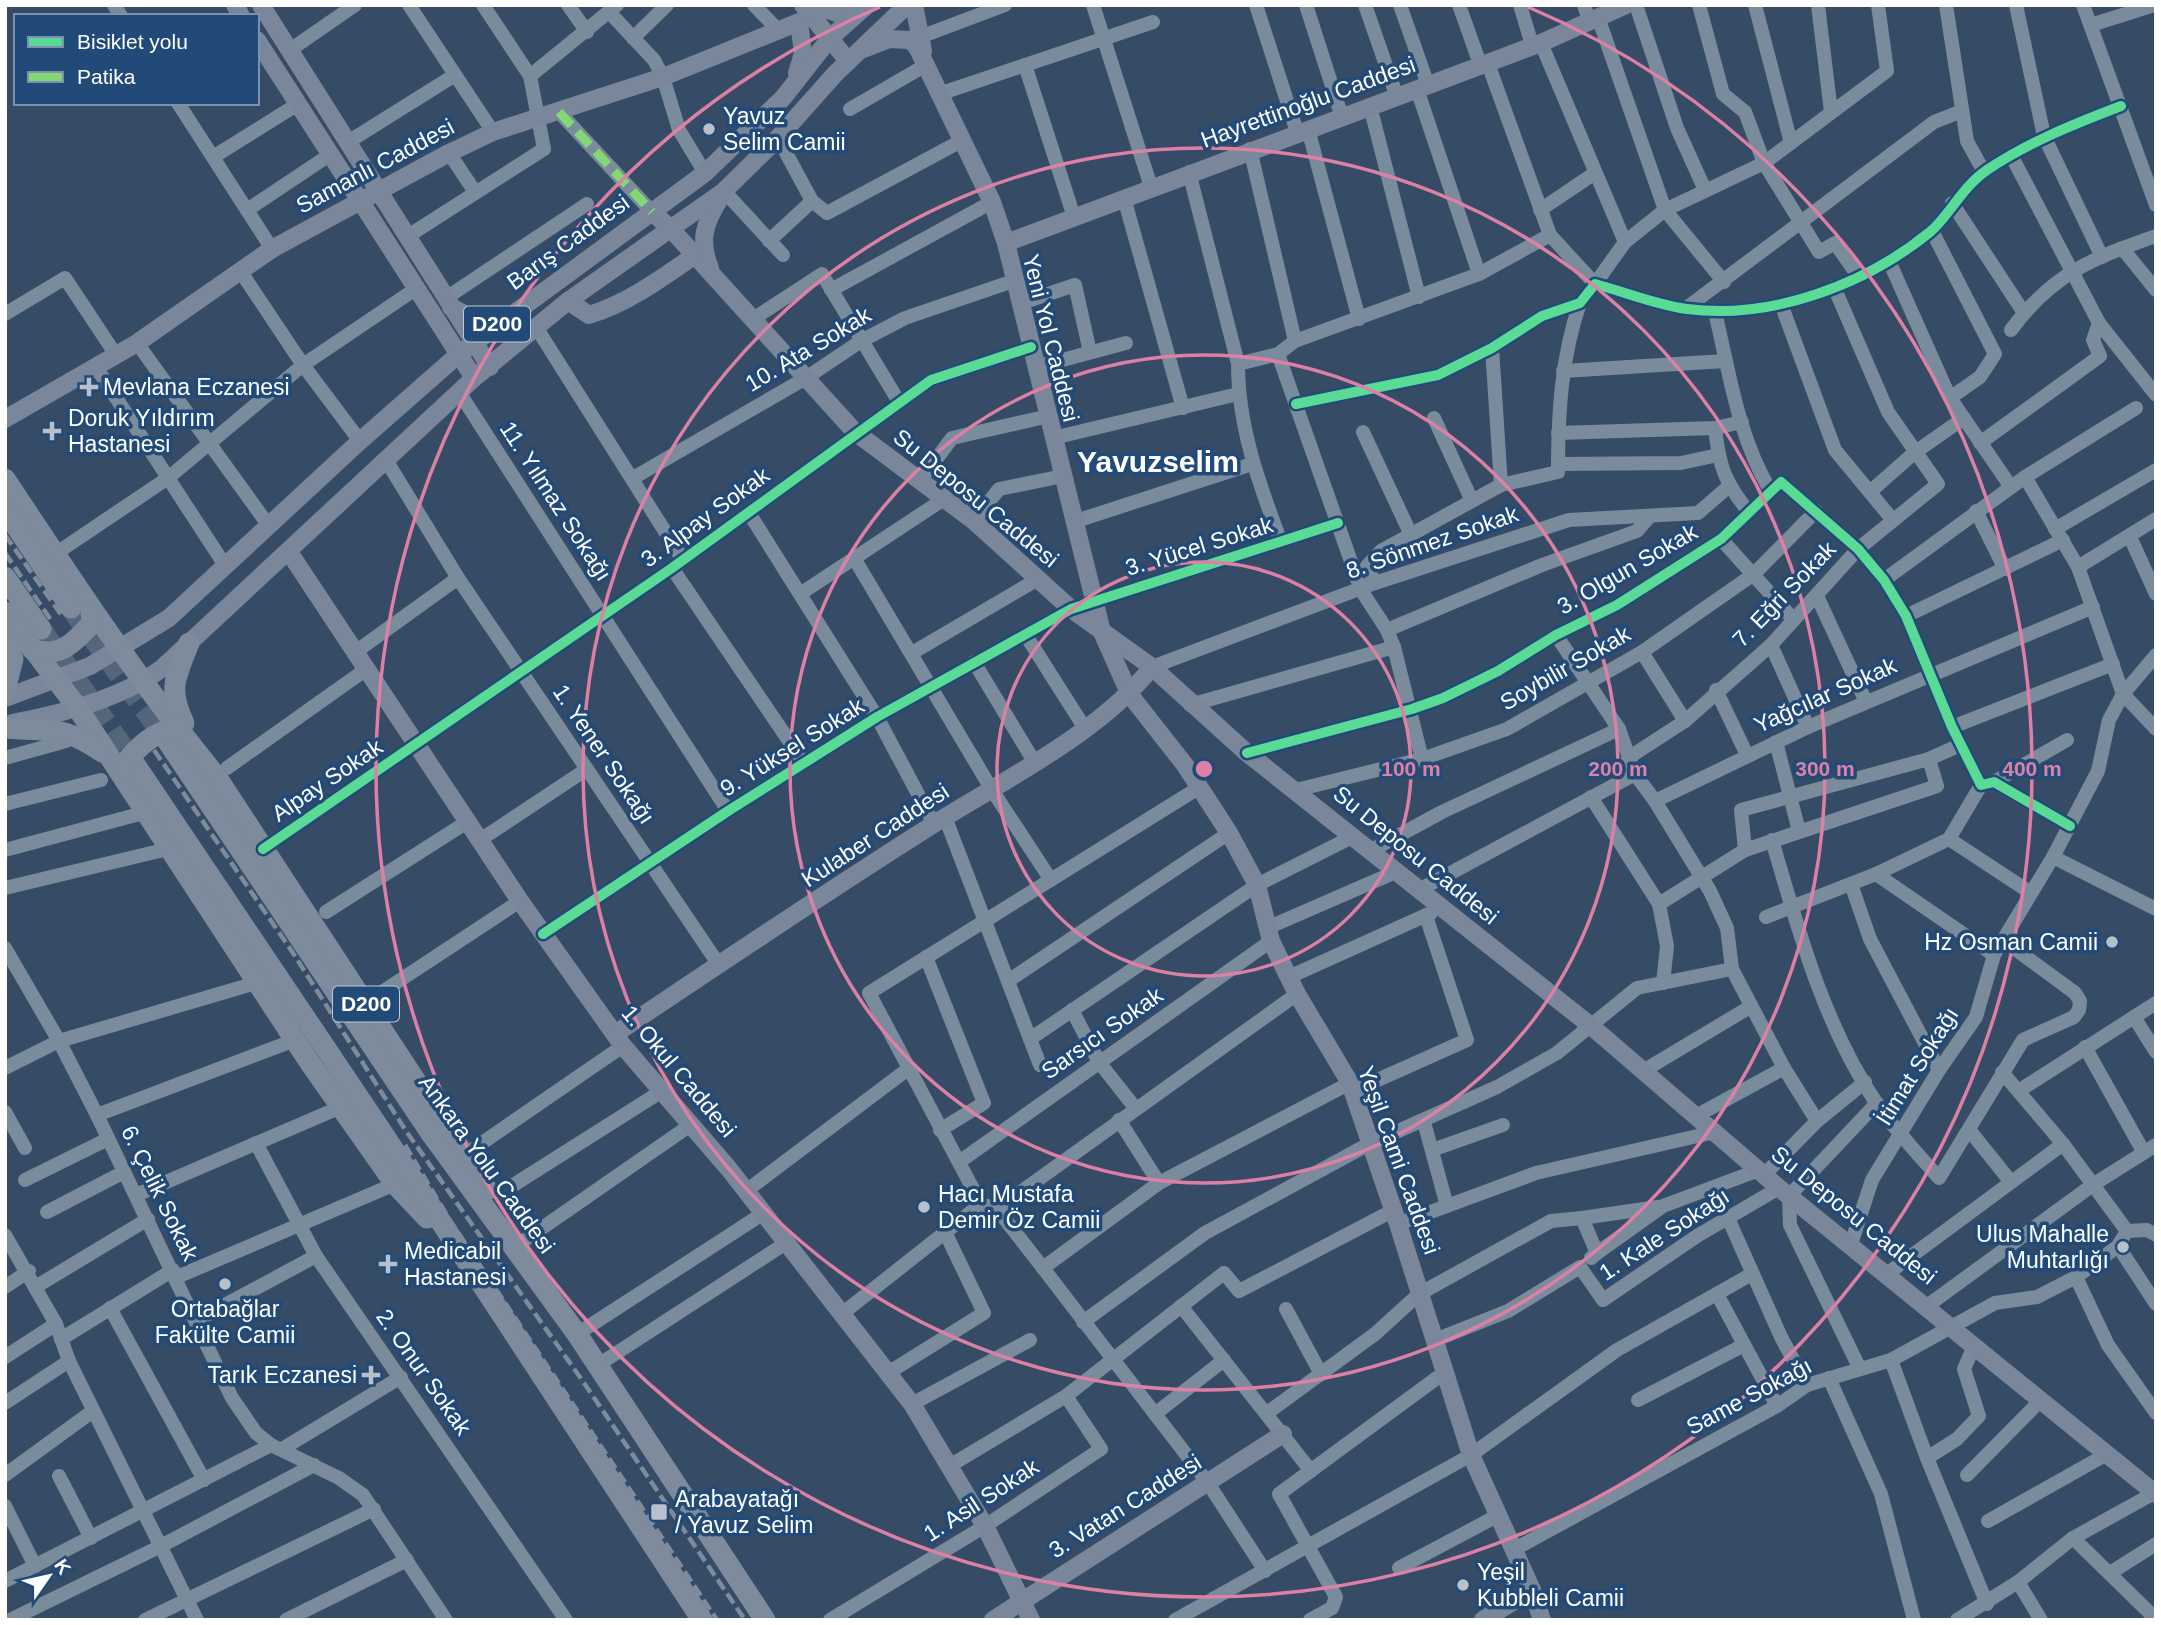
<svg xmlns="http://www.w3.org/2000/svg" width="2161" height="1625" font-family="Arial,sans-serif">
<rect width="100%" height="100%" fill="#364b65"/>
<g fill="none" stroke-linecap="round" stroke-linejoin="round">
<!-- highway-tunnel -->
<g stroke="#54667c" stroke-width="21" stroke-dasharray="21 10" stroke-linecap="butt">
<polyline points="71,608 166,739"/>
<polyline points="41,629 134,763"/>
</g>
<!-- minor -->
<g stroke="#7a8b9c" stroke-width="14">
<polyline points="114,5 121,16"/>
<polyline points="409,5 493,132"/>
<polyline points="568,5 587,32"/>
<polyline points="754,5 780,32"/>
<polyline points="1093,5 1151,187"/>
<polyline points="1256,5 1297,132"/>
<polyline points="1306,5 1342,117"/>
<polyline points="1365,5 1397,97"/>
<polyline points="1400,5 1428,85"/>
<polyline points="1459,5 1480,64"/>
<polyline points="1520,5 1532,45"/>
<polyline points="1584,5 1590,23"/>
<polyline points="1636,5 1677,128 1705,190"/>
<polyline points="1699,5 1723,94 1745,112 1764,163 1819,252 1835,243 1858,276"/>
<polyline points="1755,5 1791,143"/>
<polyline points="1818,5 1831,112"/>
<polyline points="1946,5 1967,141 1984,172"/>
<polyline points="2016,5 2044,136 2102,257"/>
<polyline points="2083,5 2156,205"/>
<polyline points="610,13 654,60 663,77 679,130 705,173"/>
<polyline points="1599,20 1665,210 1724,282"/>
<polyline points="2091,25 2154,5"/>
<polyline points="633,38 667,5"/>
<polyline points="912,40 1005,5"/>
<polyline points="1541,43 1625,242"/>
<polyline points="290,50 355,5"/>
<polyline points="1487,61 1550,235 1595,284 1625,242 1665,210 1764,163 1887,71 1878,5"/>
<polyline points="1025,65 1074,217"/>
<polyline points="530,76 617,5"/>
<polyline points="1417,89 1479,274"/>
<polyline points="939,94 1153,22"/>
<polyline points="178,103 272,249"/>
<polyline points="1370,106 1419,297"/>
<polyline points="850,109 926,65"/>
<polyline points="559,112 652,212"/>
<polyline points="1308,129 1359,319"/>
<polyline points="778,138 812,201 827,213 963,140"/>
<polyline points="348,142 455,75"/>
<polyline points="1250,149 1295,341"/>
<polyline points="449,153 475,192"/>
<polyline points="2011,155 2099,323 2156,395"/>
<polyline points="213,157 298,104"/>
<path d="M1189,172L1238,364C1238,426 1259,484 1281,542"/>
<polyline points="724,191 783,255"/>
<polyline points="1124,198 1183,408"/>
<polyline points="1952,203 2024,313"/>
<polyline points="247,210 331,154"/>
<polyline points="1540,210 1595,173"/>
<polyline points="1932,231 1995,354 1980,377 1950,398"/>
<polyline points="408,236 544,149 530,76 483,5"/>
<polyline points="769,241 812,201"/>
<polyline points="2122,248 2156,290"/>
<polyline points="1889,261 1950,398 2011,487"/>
<polyline points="241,272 303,365 360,441"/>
<polyline points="831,290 992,202"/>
<polyline points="446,298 587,204"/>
<polyline points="1021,303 1075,285 1090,352"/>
<polyline points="1781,304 1835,450 1892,519"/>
<polyline points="1685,309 1934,122 1962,111"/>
<path d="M1715,312C1729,371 1738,437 1770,490"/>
<polyline points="5,314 65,278 116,355"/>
<polyline points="753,319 822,274 899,402"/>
<polyline points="536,327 683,560"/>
<path d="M2011,330C2052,274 2093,258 2156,236"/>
<polyline points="137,343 269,526"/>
<polyline points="1492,348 1501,485"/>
<polyline points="1278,354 1361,590 1387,630 1394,647 1422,759"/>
<polyline points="1238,364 1278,354 1295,341 1479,274 1550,235"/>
<polyline points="96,367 226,567"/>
<polyline points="1036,367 1126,343"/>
<polyline points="1563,371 1726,361"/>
<polyline points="459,392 728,811"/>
<path d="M1296,404L1438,375L1492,348L1542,316L1580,303L1595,284C1625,292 1657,305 1687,309C1771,320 1865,285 1930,232C1949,216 1962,187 1987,170C2029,142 2074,124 2121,106"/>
<polyline points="1434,418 1472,501"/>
<path d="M1715,428C1719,466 1725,483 1749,512"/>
<polyline points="1363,432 1411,535"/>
<polyline points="1558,433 1715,428 1742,422"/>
<polyline points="1053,438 1238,394"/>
<polyline points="1980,443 2100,356 2093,340 2099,323"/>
<polyline points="386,460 458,578 719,965"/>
<polyline points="1558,464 1681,463 1718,455"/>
<polyline points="2025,477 2078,567 2123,694 2156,729"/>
<polyline points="633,478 806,378 861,341 905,318 1016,280"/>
<polyline points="920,481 952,438 1049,416"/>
<polyline points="1871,491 1914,453 1964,418"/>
<polyline points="1976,511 2005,569"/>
<polyline points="749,513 877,717 934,824"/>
<polyline points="974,521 999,489 1063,476"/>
<polyline points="1076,521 1252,464"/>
<polyline points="2055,529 2156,470"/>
<polyline points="2130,537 2156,594"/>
<polyline points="1721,539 1794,620"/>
<polyline points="55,554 168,478 303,365 417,288"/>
<polyline points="854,558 992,790 1051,880"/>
<polyline points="2078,567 2156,519"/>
<polyline points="672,568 804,763"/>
<polyline points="1884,580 2025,477 2136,408"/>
<path d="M1375,583L1367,566L1381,551L1501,485L1558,472C1558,415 1561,358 1580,303"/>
<polyline points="800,594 944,499"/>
<polyline points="1817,596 1866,702"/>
<polyline points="1906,616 2063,540"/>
<polyline points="1387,630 1542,565 1637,531 1650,516"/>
<polyline points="1025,634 1084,727"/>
<polyline points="1556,635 1619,729 1635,774 1655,801 1710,891 1727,928 1732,969 1784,1068 1817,1121"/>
<polyline points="1771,645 1808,727"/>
<polyline points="1642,652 1685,721"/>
<polyline points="354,653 458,578"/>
<polyline points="912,653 1038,579"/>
<polyline points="974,662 1035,763"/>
<polyline points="1152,667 1375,583 1569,520 1698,513 1728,487"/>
<polyline points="1716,690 1747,755"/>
<polyline points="1190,705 1394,647"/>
<polyline points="1952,727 2113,664"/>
<polyline points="1776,742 1799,831"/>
<polyline points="1247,753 1412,709 1443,698 1498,671 1556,635 1617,605 1721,539 1781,482 1858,549 1884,580 1906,616 1952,727 1981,785 1994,782 2070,826"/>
<polyline points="5,758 66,741"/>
<polyline points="1628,758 1685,721 1771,645 1858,549 1938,484 1888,412 1834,287"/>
<polyline points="227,768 365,670"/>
<polyline points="1994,782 2067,740"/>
<polyline points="1296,790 1422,759 1507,729 1642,652 1754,574 1816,511"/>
<polyline points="1591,797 1659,904 1667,946 1663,983"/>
<polyline points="1655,801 1808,727 2093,607"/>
<polyline points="5,804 101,780"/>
<polyline points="945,817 1040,1065"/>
<polyline points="1949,839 2031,893"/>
<polyline points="480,840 587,769"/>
<path d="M1772,840C1798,929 1824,1026 1877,1104C1895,1130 1918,1154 1939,1178L2023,1040L2074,1017L2079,1010L2080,1001L2075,993L2003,940"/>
<polyline points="263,849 672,568 931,380 1031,347"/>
<polyline points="5,850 147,812"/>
<polyline points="1372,850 1442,812 1619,729"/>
<polyline points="1745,850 1937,786 1929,759"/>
<polyline points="2053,857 2156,909"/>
<polyline points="1876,874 1994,955"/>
<polyline points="1851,884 1870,939 1939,1070"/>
<polyline points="5,888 172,848"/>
<polyline points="1419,890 1635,774"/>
<polyline points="1659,904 1745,850 1741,810 1929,759 1960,745"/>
<polyline points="326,912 467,822"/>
<polyline points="1766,917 1876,874 1949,839 1981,785"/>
<polyline points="1269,927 1398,871"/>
<polyline points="543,934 728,811 877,717 1071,609 1338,523"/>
<polyline points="5,948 59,1041 97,1115 232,1398 256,1433 271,1445 339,1478 363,1495 446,1620"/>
<polyline points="926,957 984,1103 940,1130"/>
<polyline points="1289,977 1431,913"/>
<polyline points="1008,981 1229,833"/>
<polyline points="382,992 520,901"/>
<polyline points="1072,1010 1099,1062 1136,1109"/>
<polyline points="2134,1017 2156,1052"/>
<polyline points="1030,1039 1257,885 1354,836"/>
<polyline points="2085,1047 2143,1151"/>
<polyline points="5,1068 59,1041 256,983"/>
<polyline points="1643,1071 1750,1007"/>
<polyline points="2002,1072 2063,1144 2127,1231"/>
<polyline points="2020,1090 2156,1003"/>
<polyline points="1353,1091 1467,1040 1426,916"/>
<polyline points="5,1112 25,1148"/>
<polyline points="97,1115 295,1040"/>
<polyline points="1696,1116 1784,1068"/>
<polyline points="1119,1120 1159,1183"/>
<polyline points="1424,1122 1447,1206"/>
<polyline points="1970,1131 2011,1182"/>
<polyline points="256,1143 316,1256 566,1620"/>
<polyline points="1432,1150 1503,1125"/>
<polyline points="466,1154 623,1046"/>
<polyline points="959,1162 1271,941"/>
<polyline points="1764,1175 1817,1121 1865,1082"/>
<polyline points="25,1180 108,1139"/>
<polyline points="515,1184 662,1091"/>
<polyline points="746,1191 908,1069"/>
<polyline points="136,1195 341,1107"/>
<polyline points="981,1204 869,993 1200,787"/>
<polyline points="981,1204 997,1209 1043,1268 1208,1483 1265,1571"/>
<polyline points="997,1209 1297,994"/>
<polyline points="47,1212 124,1172"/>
<polyline points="1728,1218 1781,1337 1807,1385"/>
<polyline points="1398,1224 1536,1173 1715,1132"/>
<polyline points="5,1235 56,1324 69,1361 197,1620"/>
<polyline points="519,1244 692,1124"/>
<polyline points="1851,1244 1872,1180 1939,1070 1976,1017 1994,955 2053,857 2098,771 2109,720 2123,694 2156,655"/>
<polyline points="2118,1246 2156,1304"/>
<polyline points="1597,1253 1663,1206 1759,1170"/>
<polyline points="1591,1258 1597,1253 1582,1218 1658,1207"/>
<polyline points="1043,1268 1159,1183 1350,1083"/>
<polyline points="1887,1274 2063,1144"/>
<polyline points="177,1277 395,1184"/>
<polyline points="2076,1277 2108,1345 2156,1413"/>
<polyline points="37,1286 148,1219"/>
<polyline points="5,1287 29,1271"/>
<polyline points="1717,1294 1777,1406"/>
<polyline points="1181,1306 1311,1471"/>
<polyline points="1927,1306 2094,1184 2156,1145"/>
<polyline points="110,1308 204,1480"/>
<polyline points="1286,1309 1321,1374"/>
<polyline points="843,1313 981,1204"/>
<polyline points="197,1320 316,1256"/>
<polyline points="1083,1322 1205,1233 1369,1144 1497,1087 1557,1053 1637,988 1732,969"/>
<polyline points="577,1334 764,1213"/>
<polyline points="61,1339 173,1270"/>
<polyline points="1435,1340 1508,1311 1580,1267 1603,1300 1697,1236 1779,1188"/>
<polyline points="5,1357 56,1324"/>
<polyline points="1891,1360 1927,1458 1987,1604"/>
<polyline points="598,1365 786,1243"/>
<polyline points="1859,1367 1790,1225 1789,1196 1877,1103"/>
<polyline points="888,1373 984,1313 945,1232"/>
<polyline points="1829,1378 1881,1494 1914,1620"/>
<polyline points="1638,1400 1744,1345"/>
<polyline points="5,1403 69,1361"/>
<polyline points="912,1404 1030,1340"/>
<polyline points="1267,1413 1375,1334 1419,1294 1551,1221 1582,1218"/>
<polyline points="1155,1414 1224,1360"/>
<polyline points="282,1449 401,1377"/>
<polyline points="1927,1458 1957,1439 1979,1416 1964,1369 1974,1346"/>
<polyline points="951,1465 1066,1396 1224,1273 1239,1291 1394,1210"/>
<polyline points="5,1475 93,1411"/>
<polyline points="1967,1475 2041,1400"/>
<polyline points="59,1476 91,1538"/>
<polyline points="5,1506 35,1566"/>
<polyline points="1988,1521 2107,1454"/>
<polyline points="2073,1538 2156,1619"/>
<polyline points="1513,1550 1777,1406 1807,1385 1891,1360 1995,1303 2037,1297 2076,1277 2106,1255 2118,1246 2127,1231 2147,1230 2156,1235"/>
<polyline points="1399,1568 1497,1516"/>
<polyline points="2110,1573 2156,1544"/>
<polyline points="5,1581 271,1445"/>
<polyline points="2018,1582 2041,1620"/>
<polyline points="10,1620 159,1547 314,1465"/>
<polyline points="145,1620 374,1509"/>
<polyline points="286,1620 407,1560"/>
<polyline points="830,1620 985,1526 1101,1449 1066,1396"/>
<polyline points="1175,1620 1471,1455 1617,1350 1752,1274"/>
<polyline points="1310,1620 1332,1608 1336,1597 1279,1494 1445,1372"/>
<polyline points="1957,1620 2018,1582 2073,1538 2156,1492"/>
</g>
<!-- major -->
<g stroke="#7a879b" stroke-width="18">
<polyline points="235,5 241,16"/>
<polyline points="261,5 490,367"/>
<polyline points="803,5 848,61"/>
<polyline points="813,5 840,14 860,5"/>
<polyline points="914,5 923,51"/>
<polyline points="257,40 474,378"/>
<polyline points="863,49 889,39 910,40 917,47 992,202 1006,243 1102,632 1130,695 1185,765 1229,833 1257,885 1271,941 1297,994 1350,1083 1398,1224 1471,1455 1532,1590 1542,1620"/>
<polyline points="652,212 671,229 855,432 974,521 1071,609 1152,667 1247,753 1591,1026 1779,1188 2156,1494"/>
<polyline points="1006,243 1541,43 1626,5"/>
<path d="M710,268C699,241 704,224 719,200"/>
<path d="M568,301L589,315C628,303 662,278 695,255"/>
<polyline points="451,307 480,322 503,316"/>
<polyline points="5,419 137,343 272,249 449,153 493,132 663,77 799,22 803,53 797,73"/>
<polyline points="289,552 520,901 623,1046 729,1169 912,1404 985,1526 1031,1620"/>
<polyline points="5,698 90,666 169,618 360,441 459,354 705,173 783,98 830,38 867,5"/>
<path d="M12,723C61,714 121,699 161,669L474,378L568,301L724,191L778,138L835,74L907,5"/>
<path d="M615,1034C721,963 826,892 934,824C1004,780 1101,732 1152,667"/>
<polyline points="993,1620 1283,1434"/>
<polyline points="1483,1620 1532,1590"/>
</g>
<!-- highway -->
<g stroke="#7d8b9c" stroke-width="21">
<path d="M5,479C72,580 139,682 216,776L487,1190"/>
<polyline points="5,510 71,608"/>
<polyline points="5,577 41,629"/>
<polyline points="5,612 77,707 310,1063 395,1184 427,1218"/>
<polyline points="5,633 13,659 5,690"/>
<path d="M32,649C59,659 74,643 92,623L91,611"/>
<path d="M184,723C167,688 176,677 189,643"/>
<path d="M5,728C50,732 62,724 102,752"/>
<polyline points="166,739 430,1132 577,1334 765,1620"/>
<polyline points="134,763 384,1135 702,1620"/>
<path d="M124,770V764C138,747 154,731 177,728"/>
</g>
<!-- rail -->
<g stroke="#7d8b9c" stroke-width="4.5" stroke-dasharray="12 5" stroke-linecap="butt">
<polyline points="5,535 62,616"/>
<polyline points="5,553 53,623"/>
<polyline points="154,750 293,953 406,1131 582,1380 745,1620"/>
<polyline points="405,1145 451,1222 717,1620"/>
</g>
<!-- quiet -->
<polyline stroke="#83d873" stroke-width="9" stroke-dasharray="18 9" stroke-linecap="butt" points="559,112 652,212"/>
<defs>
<g id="cycleway">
<path d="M1296,404L1438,375L1492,348L1542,316L1580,303L1595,284C1625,292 1657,305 1687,309C1771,320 1865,285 1930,232C1949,216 1962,187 1987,170C2029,142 2074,124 2121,106"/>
<polyline points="1247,753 1412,709 1443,698 1498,671 1556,635 1617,605 1721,539 1781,482 1858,549 1884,580 1906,616 1952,727 1981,785 1994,782 2070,826"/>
<polyline points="263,849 672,568 931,380 1031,347"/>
<polyline points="543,934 728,811 877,717 1071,609 1338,523"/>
</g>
</defs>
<!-- cycleway casing -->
<use href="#cycleway" stroke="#224a79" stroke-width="15"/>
<!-- cycleway -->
<use href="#cycleway" stroke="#5adb95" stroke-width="10"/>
</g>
<!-- distance rings -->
<g fill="none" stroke="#dd80a5" stroke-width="3.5">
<circle cx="1204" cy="769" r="207"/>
<circle cx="1204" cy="769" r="414"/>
<circle cx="1204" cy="769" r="621"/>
<path d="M1528 7A828 828 0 1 1 880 7"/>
</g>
<!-- markers -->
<g fill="#b9c0c9" stroke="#224a79" stroke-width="2.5">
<circle cx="709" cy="129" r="7"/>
<path d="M85.5 376.5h7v7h7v7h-7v7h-7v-7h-7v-7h7z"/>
<path d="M48.5 420.5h7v7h7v7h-7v7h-7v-7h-7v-7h7z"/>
<circle cx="2112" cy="942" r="7"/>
<circle cx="924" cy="1207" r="7"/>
<circle cx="2123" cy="1247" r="7"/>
<path d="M384.5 1253.5h7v7h7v7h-7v7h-7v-7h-7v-7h7z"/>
<circle cx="225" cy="1284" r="7"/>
<path d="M367.5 1364.5h7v7h7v7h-7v7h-7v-7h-7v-7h7z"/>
<rect x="650" y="1503" width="18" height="18" rx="3.5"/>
<circle cx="1463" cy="1585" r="7"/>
</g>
<g text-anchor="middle" stroke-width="7" stroke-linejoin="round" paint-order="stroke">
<!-- shield labels -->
<g fill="#224a79" stroke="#bdc9d7" stroke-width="2">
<rect x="464" y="306.5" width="66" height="35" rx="5"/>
<rect x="333" y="986.5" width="66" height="35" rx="5"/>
</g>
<g font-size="21" font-weight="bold" fill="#fff">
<text x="497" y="331">D200</text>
<text x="366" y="1011">D200</text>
</g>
<!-- street labels -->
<g font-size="23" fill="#fff" stroke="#224a79">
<text transform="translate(1308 102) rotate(-20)" y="8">Hayrettinoğlu Caddesi</text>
<text transform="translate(375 166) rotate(-28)" y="8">Samanlı Caddesi</text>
<text transform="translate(568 242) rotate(-36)" y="8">Barış Caddesi</text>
<text transform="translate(1051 338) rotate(76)" y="8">Yeni Yol Caddesi</text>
<text transform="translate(808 349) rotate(-31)" y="8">10. Ata Sokak</text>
<text transform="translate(976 498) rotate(39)" y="8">Su Deposu Caddesi</text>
<text transform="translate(556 501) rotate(57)" y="8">11. Yılmaz Sokağı</text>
<text transform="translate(705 517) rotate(-36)" y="8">3. Alpay Sokak</text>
<text transform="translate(1432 542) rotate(-19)" y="8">8. Sönmez Sokak</text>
<text transform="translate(1199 546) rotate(-17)" y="8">3. Yücel Sokak</text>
<text transform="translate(1627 569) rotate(-30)" y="8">3. Olgun Sokak</text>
<text transform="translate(1784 594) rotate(-46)" y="8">7. Eğri Sokak</text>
<text transform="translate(1565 668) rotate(-30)" y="8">Soybilir Sokak</text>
<text transform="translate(1825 695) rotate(-24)" y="8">Yağcılar Sokak</text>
<text transform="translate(792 747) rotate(-32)" y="8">9. Yüksel Sokak</text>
<text transform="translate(604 754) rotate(56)" y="8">1. Yener Sokağı</text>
<text transform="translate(327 780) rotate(-34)" y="8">Alpay Sokak</text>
<text transform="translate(875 835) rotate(-33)" y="8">Kulaber Caddesi</text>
<text transform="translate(1416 855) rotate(39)" y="8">Su Deposu Caddesi</text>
<text transform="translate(1102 1033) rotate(-35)" y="8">Sarsıcı Sokak</text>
<text transform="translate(1917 1066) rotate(-58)" y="8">İtimat Sokağı</text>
<text transform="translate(679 1071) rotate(50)" y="8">1. Okul Caddesi</text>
<text transform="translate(1399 1160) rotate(70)" y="8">Yeşil Cami Caddesi</text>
<text transform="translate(487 1164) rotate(54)" y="8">Ankara Yolu Caddesi</text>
<text transform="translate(160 1193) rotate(64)" y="8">6. Çelik Sokak</text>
<text transform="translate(1854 1215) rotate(39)" y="8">Su Deposu Caddesi</text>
<text transform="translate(1664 1234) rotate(-33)" y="8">1. Kale Sokağı</text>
<text transform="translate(424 1372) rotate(55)" y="8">2. Onur Sokak</text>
<text transform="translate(1749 1396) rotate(-28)" y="8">Same Sokağı</text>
<text transform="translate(981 1500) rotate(-33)" y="8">1. Asil Sokak</text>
<text transform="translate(1125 1506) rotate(-32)" y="8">3. Vatan Caddesi</text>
</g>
<!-- poi labels -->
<g font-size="23" fill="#fff" stroke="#224a79" text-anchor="start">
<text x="723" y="124">Yavuz<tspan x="723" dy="26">Selim Camii</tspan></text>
<text x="103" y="395">Mevlana Eczanesi</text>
<text x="68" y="426">Doruk Yıldırım<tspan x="68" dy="26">Hastanesi</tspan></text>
<text x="2098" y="950" text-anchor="end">Hz Osman Camii</text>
<text x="938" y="1202">Hacı Mustafa<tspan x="938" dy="26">Demir Öz Camii</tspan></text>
<text x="2109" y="1242" text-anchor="end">Ulus Mahalle<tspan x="2109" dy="26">Muhtarlığı</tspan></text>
<text x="404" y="1259">Medicabil<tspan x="404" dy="26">Hastanesi</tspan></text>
<text x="225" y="1317" text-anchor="middle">Ortabağlar<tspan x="225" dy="26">Fakülte Camii</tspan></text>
<text x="357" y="1383" text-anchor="end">Tarık Eczanesi</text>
<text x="675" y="1507">Arabayatağı<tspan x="675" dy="26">/ Yavuz Selim</tspan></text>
<text x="1477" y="1580">Yeşil<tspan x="1477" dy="26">Kubbleli Camii</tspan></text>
</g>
<!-- district labels -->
<g font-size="30" font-weight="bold" fill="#fff" stroke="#224a79">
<text x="1158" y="472">Yavuzselim</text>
</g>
</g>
<circle cx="1204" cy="769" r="10" fill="#dd80a5" stroke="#224a79" stroke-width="3.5"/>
<g font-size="21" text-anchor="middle" font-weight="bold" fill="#dd80a5" stroke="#224a79" stroke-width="7" stroke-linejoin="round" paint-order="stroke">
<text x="1411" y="776">100 m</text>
<text x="1618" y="776">200 m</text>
<text x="1825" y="776">300 m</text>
<text x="2032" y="776">400 m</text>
</g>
<!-- border -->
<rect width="2161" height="1625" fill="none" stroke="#ffffff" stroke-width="14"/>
<!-- legend -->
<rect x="14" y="14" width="245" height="91" fill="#224a79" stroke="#7a92af" stroke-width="2"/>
<rect x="28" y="37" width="35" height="10" fill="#5adb95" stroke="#7a92af" stroke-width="2"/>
<text x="77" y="49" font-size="21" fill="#ffffff">Bisiklet yolu</text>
<rect x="28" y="72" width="35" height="10" fill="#83d873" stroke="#7a92af" stroke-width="2"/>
<text x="77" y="84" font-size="21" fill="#ffffff">Patika</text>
<!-- north arrow -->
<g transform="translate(49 1576) rotate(56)" stroke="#224a79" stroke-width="5" paint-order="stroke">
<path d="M0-5L12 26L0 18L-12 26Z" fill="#ffffff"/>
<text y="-10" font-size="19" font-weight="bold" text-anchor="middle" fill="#ffffff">K</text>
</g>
</svg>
